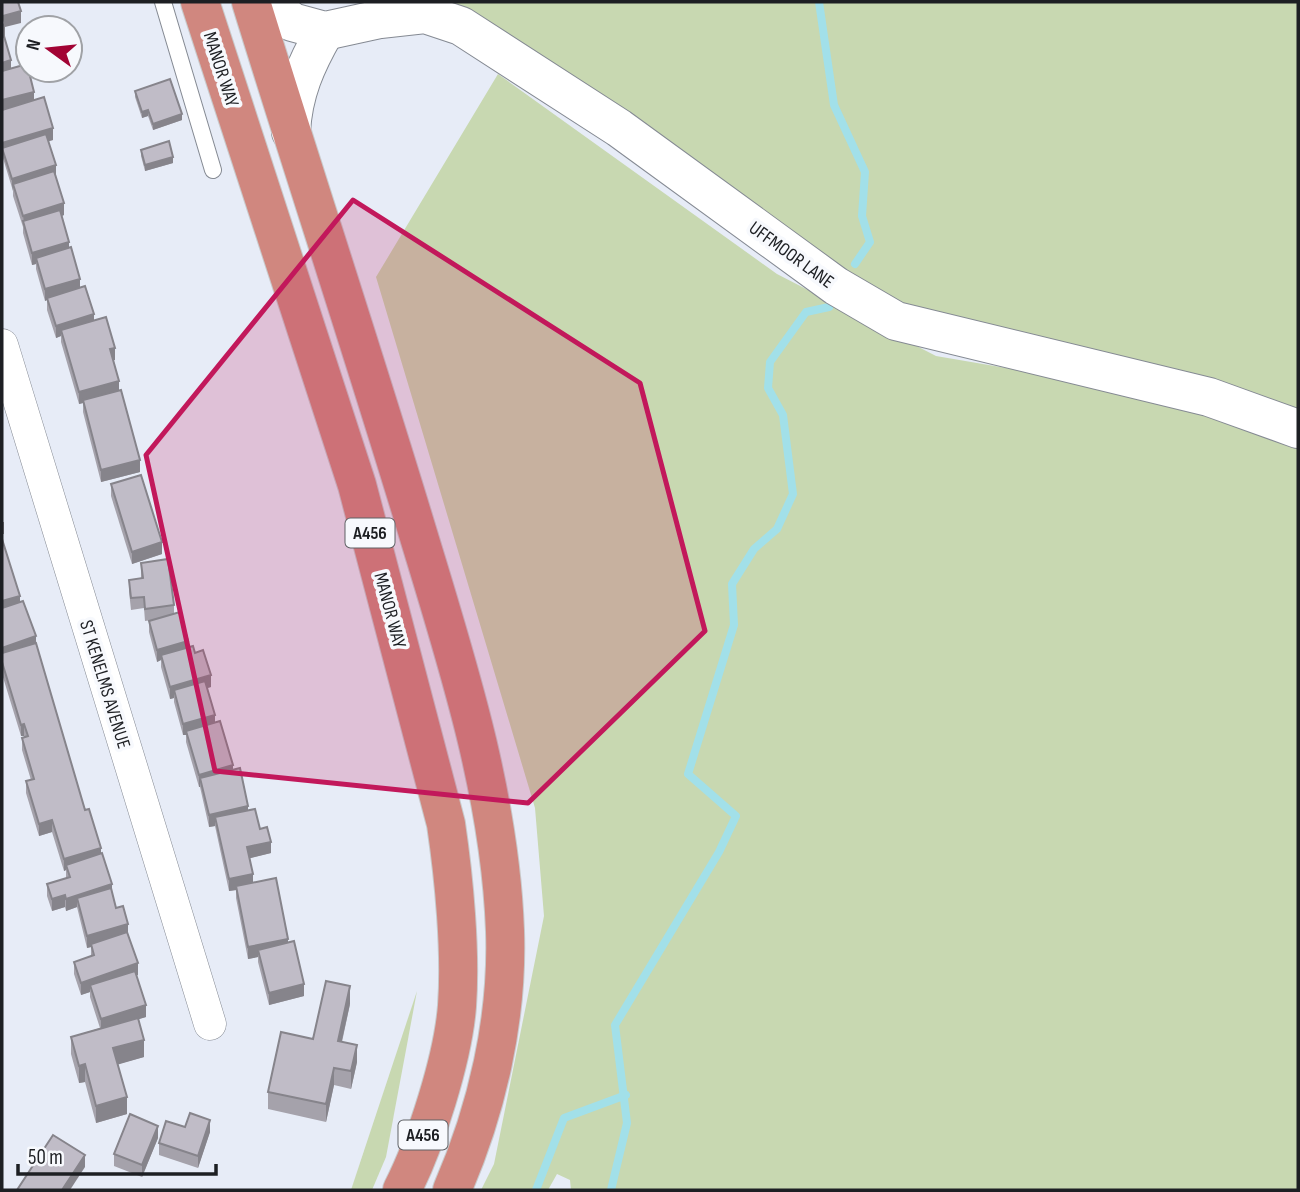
<svg xmlns="http://www.w3.org/2000/svg" width="1300" height="1192" font-family="'Sofia Sans Condensed',sans-serif">
<rect width="100%" height="100%" fill="#e7ecf7"/>
<!-- green -->
<g fill="#c8d8b1">
<polygon points="446,2 1298,2 1298,419 925,317 849,282"/>
<polygon points="498,74 777,274 936,356 1122,388 1298,446 1298,1190 571,1190 570,1180 557,1174 548,1190 481,1190 494,1164 544,916 535,808 376,277"/>
<polygon points="417,991 386,1157 372,1190 351,1190"/>
</g>
<g fill="none" stroke-linecap="round" stroke-linejoin="round">
<!-- stream -->
<g stroke="#a2e0e9" stroke-width="8">
<polyline points="819,2 834,105 865,172 862,216 870,242 855,264"/>
<polyline points="536,1190 564,1118 626,1095"/>
<polyline points="611,1190 627,1123 615,1025 719,852 736,816 688,774 734,625 732,584 754,549 777,529 793,494 783,415 768,388 770,362 806,312 829,307"/>
</g>
<defs>
<polyline id="service" points="163,2 213,170"/>
<polyline id="minor" points="2,345 210,1024"/>
<g id="tertiary">
<polyline points="269,2 292,22 325,31 380,19 425,14 461,26 619,128 836,286 896,321 1209,397 1298,429"/>
<path d="M291,132C293,93 306,64 325,31"/>
</g>
<g id="trunk">
<path d="M200,2L357,485L446,824C454,878 461,951 457,1006C453,1058 426,1143 402,1190"/>
<path d="M251,2C305,177 363,352 416,527C456,659 500,793 505,931C508,1019 487,1110 452,1190"/>
</g>
</defs>
<!-- service casing -->
<use href="#service" stroke="#858a93" stroke-width="18"/>
<!-- minor casing -->
<use href="#minor" stroke="#858a93" stroke-width="33"/>
<!-- tertiary casing -->
<use href="#tertiary" stroke="#858a93" stroke-width="40"/>
<!-- trunk casing -->
<use href="#trunk" stroke="#c9c9ca" stroke-width="40"/>
<!-- service -->
<use href="#service" stroke="#fff" stroke-width="16"/>
<!-- minor -->
<use href="#minor" stroke="#fff" stroke-width="32"/>
<!-- tertiary -->
<use href="#tertiary" stroke="#fff" stroke-width="38"/>
<!-- trunk -->
<use href="#trunk" stroke="#d0877f" stroke-width="38"/>
</g>
<!-- wall -->
<g fill="#a5a2ab">
<polygon points="11,68 34,100 53,140 48,141 64,215 62,216 69,248 80,288 94,320 115,360 113,360 119,390 140,472 101,482 83,412 83,403 79,404 61,342 61,336 56,338 47,310 47,300 45,301 36,269 36,264 32,265 23,233 23,227 13,196 13,191 2,155"/>
<polygon points="135,91 182,120 153,130 148,116 142,118 135,97"/>
<polygon points="141,150 173,163 145,171 141,156"/>
<polygon points="111,484 162,554 132,564 111,496"/>
<polygon points="2,539 20,602 36,643 85,810 101,853 116,908 128,936 138,975 136,975 146,1017 138,1019 144,1057 118,1064 127,1114 96,1123 85,1082 79,1083 71,1054 71,1037 100,1028 90,997 90,992 81,995 74,974 74,962 91,956 91,947 87,948 77,907 66,911 65,907 52,911 47,896 47,884 66,878 66,870 64,871 52,832 39,836 26,793 26,781 31,780 22,750 22,738 25,738 24,736 21,736 2,674"/>
<polygon points="141,563 174,605 174,613 188,648 195,653 211,687 207,688 215,722 248,810 260,829 271,853 250,858 253,883 288,943 304,996 269,1005 258,962 258,957 248,959 236,898 236,890 229,891 215,826 209,827 200,787 199,787 186,742 186,735 183,735 174,702 174,698 170,699 161,667 161,660 157,662 149,632 149,621 152,620 145,621 144,608 131,610 129,591 129,580 141,578"/>
<polygon points="350,1004 342,1042 357,1062 351,1089 334,1085 326,1122 268,1109 268,1092 313,1039"/>
<polygon points="185,1127 210,1132 198,1168 159,1155 159,1143"/>
<polygon points="158,1138 142,1177 114,1166 114,1154"/>
</g>
<!-- shaded-wall -->
<g fill="#86848b">
<polygon points="21,11 21,23 5,27 5,36 2,37 2,25 3,16"/>
<polygon points="11,60 11,72 2,75 2,63"/>
<polygon points="34,92 34,103 2,112 2,100"/>
<polygon points="148,110 148,116 142,118 142,112"/>
<polygon points="182,114 182,120 153,130 153,124"/>
<polygon points="53,128 53,140 4,154 2,148 2,155 2,143"/>
<polygon points="173,157 173,163 145,171 145,165"/>
<polygon points="56,165 56,177 13,184 12,191 12,179"/>
<polygon points="64,203 64,215 25,228 23,216"/>
<polygon points="69,242 69,254 36,258 36,264 32,265 32,253"/>
<polygon points="80,279 80,291 47,298 47,300 45,301 45,289"/>
<polygon points="94,314 94,326 61,330 61,336 56,338 56,326"/>
<polygon points="115,348 115,360 110,361 110,349"/>
<polygon points="119,381 119,393 83,400 83,403 79,404 79,392"/>
<polygon points="140,460 140,472 101,482 101,470"/>
<rect x="2" y="522" width="2" height="12"/>
<polygon points="162,542 162,554 132,564 132,552"/>
<polygon points="20,596 20,607 2,613 2,601"/>
<polygon points="36,636 36,648 2,659 2,648"/>
<polygon points="188,641 188,653 161,655 161,660 157,662 157,650"/>
<polygon points="211,675 211,687 176,697 174,690 174,698 170,699 170,687"/>
<polygon points="215,715 215,727 186,731 186,735 183,735 183,724"/>
<polygon points="24,724 24,736 21,736 21,725"/>
<polygon points="233,765 233,777 200,778 200,787 199,787 199,775"/>
<polygon points="248,806 248,817 215,817 215,826 209,827 209,815"/>
<polygon points="52,820 52,832 39,836 39,824"/>
<polygon points="271,842 271,853 247,859 247,847"/>
<polygon points="101,848 101,860 66,865 66,870 64,871 64,859"/>
<polygon points="253,874 253,886 236,886 236,890 229,891 229,879"/>
<polygon points="112,884 112,895 77,898 77,907 66,911 66,899"/>
<polygon points="65,895 65,907 52,911 52,899"/>
<polygon points="128,924 128,936 91,944 91,947 87,948 87,936"/>
<polygon points="288,939 288,950 258,950 258,957 248,959 248,947"/>
<polygon points="138,963 138,975 92,991 90,985 90,992 81,995 81,983"/>
<polygon points="304,984 304,996 269,1005 269,993"/>
<polygon points="350,986 350,1004 338,1058 338,1041"/>
<polygon points="146,1005 146,1017 101,1031 101,1019"/>
<polygon points="144,1040 144,1057 113,1066 113,1048"/>
<polygon points="357,1045 357,1062 351,1089 351,1071"/>
<polygon points="85,1064 85,1082 79,1083 79,1066"/>
<polygon points="334,1068 334,1085 326,1122 326,1104"/>
<polygon points="127,1097 127,1114 96,1123 96,1106"/>
<polygon points="210,1120 210,1132 198,1168 198,1156"/>
<polygon points="158,1126 158,1138 142,1177 142,1165"/>
<polygon points="85,1155 85,1167 70,1190 62,1190"/>
</g>
<!-- building -->
<g fill="#c0bcc7" stroke="#86848b" stroke-width="2">
<polygon points="2,2 18,2 21,11 3,16 5,24 2,25"/>
<polygon points="4,36 11,60 2,63 2,37"/>
<polygon points="27,64 34,92 2,100 2,71"/>
<polygon points="170,79 182,114 153,124 148,110 142,112 135,91"/>
<polygon points="44,97 53,128 2,143 2,110"/>
<polygon points="46,134 56,165 12,179 2,148"/>
<polygon points="169,141 173,157 145,165 141,150"/>
<polygon points="54,171 64,203 23,216 13,184"/>
<polygon points="60,210 69,242 32,253 23,221"/>
<polygon points="71,247 80,279 45,289 36,258"/>
<polygon points="85,286 94,314 56,326 47,298"/>
<polygon points="106,317 115,348 110,349 119,381 79,392 61,330"/>
<polygon points="121,390 140,460 101,470 83,400"/>
<polygon points="141,475 162,542 132,552 111,484"/>
<polygon points="2,539 20,596 2,601"/>
<polygon points="168,559 174,605 145,609 144,597 131,598 129,580 143,578 141,563"/>
<polygon points="23,601 36,636 2,648 2,608"/>
<polygon points="180,612 188,641 157,650 149,621"/>
<polygon points="36,643 85,810 89,809 101,848 64,859 52,820 39,824 26,781 34,779 22,738 28,736 24,724 21,725 2,662 2,653"/>
<polygon points="193,646 195,653 203,650 211,675 170,687 161,655"/>
<polygon points="205,681 215,715 183,724 174,690"/>
<polygon points="220,721 233,765 199,775 186,731"/>
<polygon points="240,768 248,806 209,815 200,778"/>
<polygon points="255,809 260,829 267,827 271,842 247,847 253,874 229,879 215,817"/>
<polygon points="102,853 112,884 66,899 65,895 52,899 47,884 70,877 66,865"/>
<polygon points="276,878 288,939 248,947 236,886"/>
<polygon points="111,888 116,908 123,906 128,924 87,936 77,898"/>
<polygon points="127,932 138,963 81,983 74,962 94,955 91,944"/>
<polygon points="294,941 304,984 269,993 258,950"/>
<polygon points="135,971 146,1005 101,1019 90,985"/>
<polygon points="326,981 350,986 338,1041 357,1045 351,1071 334,1068 326,1104 268,1092 281,1032 313,1039"/>
<polygon points="138,1018 144,1040 113,1048 127,1097 96,1106 85,1064 79,1066 71,1037"/>
<polygon points="190,1113 210,1120 198,1156 159,1143 166,1121 185,1127"/>
<polygon points="130,1114 158,1126 142,1165 114,1154"/>
<polygon points="53,1135 85,1155 62,1190 17,1190"/>
</g>
<!-- marked area -->
<path fill="#c2185b" fill-opacity="0.2" stroke="#c2185b" stroke-width="5" stroke-linejoin="round" d="M353,200L640,383L705,631L528,803L215,771L146,455Z"/>
<g text-anchor="middle" stroke-width="7" stroke-linejoin="round" paint-order="stroke">
<!-- shield labels -->
<g fill="#f7f9fd" stroke="#5e6064" stroke-width="2">
<rect x="345.5" y="518.5" width="49" height="29" rx="5"/>
<rect x="398.5" y="1120.5" width="49" height="29" rx="5"/>
</g>
<g font-size="18" font-weight="bold" fill="#1d1f23">
<text x="370" y="539">A456</text>
<text x="423" y="1141">A456</text>
</g>
<!-- street labels -->
<g font-size="19" fill="#1d1f23" stroke="#f7f9fd">
<text transform="translate(222 69) rotate(72)" y="7">MANOR WAY</text>
<text transform="translate(792 254) rotate(36)" y="7">UFFMOOR LANE</text>
<text transform="translate(391 610) rotate(75)" y="7">MANOR WAY</text>
<text transform="translate(106 684) rotate(73)" y="7">ST KENELMS AVENUE</text>
</g>
</g>
<!-- border -->
<rect width="1300" height="1192" fill="none" stroke="#1d1f23" stroke-width="7"/>
<!-- north arrow -->
<g transform="translate(49 49) rotate(285)"><circle r="33" fill="#f7f9fd" stroke="#a0a2a6" stroke-width="2"/>
<path d="M0-5L12 26L0 18L-12 26Z" fill="#a20334"/>
<text y="-10" font-size="19" font-weight="bold" text-anchor="middle" fill="#1d1f23">N</text>
</g>
<!-- scale -->
<path d="M18 1164v10h198v-10" fill="none" stroke="#1d1f23" stroke-width="3.5"/>
<text x="28" y="1164" font-size="21" fill="#1d1f23" stroke="#f7f9fd" stroke-width="5" paint-order="stroke">50 m</text>
</svg>
